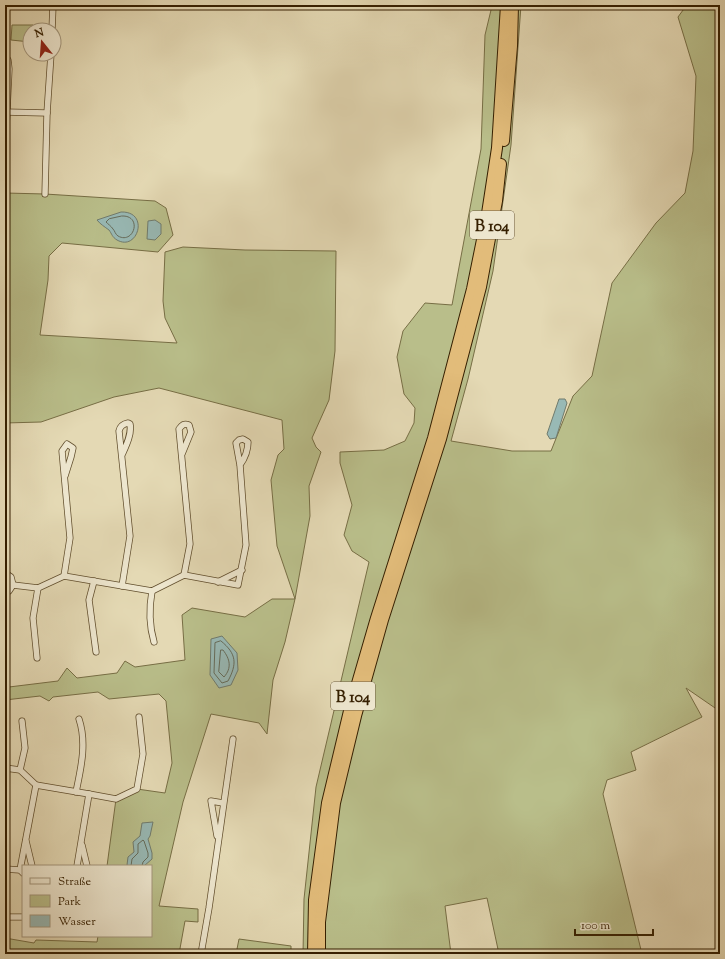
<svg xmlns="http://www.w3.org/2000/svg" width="725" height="959" font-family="'Sorts Mill Goudy',serif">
<rect width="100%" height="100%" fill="#e4d9b4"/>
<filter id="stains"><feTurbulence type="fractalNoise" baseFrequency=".005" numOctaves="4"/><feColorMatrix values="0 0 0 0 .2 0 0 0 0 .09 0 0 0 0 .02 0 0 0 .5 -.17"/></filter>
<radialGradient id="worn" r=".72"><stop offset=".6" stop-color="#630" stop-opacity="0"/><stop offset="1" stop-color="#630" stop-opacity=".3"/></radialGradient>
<!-- green -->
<g fill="#b9be8a" stroke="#776e45">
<polygon points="489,5 521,5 511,145 493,271 468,379 451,441 512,451 551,451 573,396 592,376 612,283 656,223 685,193 693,151 696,76 678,17 686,6 720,8 720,697 718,710 686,688 702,717 631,752 636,770 607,780 603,794 642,954 499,954 487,898 445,906 451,954 303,954 304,899 316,787 369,562 352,551 344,535 352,505 340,463 340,452 384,450 405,441 414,423 415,408 404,394 397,357 403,331 425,303 452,305 481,149 485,35 491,10"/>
<polygon points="12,25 33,25 33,30 30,30 30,42 11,40"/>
<polygon points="5,193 45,194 155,201 166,208 173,235 158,252 62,243 49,256 48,280 40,335 177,343 165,318 163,301 165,252 183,247 245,250 336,251 335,351 329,400 312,438 316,447 321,452 309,486 310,516 295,599 285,642 273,680 267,734 259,723 211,714 183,802 159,906 198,909 198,922 185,921 179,954 5,954 5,938 34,943 36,940 97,942 98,936 151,936 151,866 107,866 116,799 137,789 165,793 172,763 166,701 159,694 109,699 98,692 53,697 49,701 40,696 5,700 5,682 9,687 58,681 67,668 77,678 117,673 125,661 135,667 185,660 182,615 192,608 245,617 272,599 295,599 277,546 271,480 278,455 284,449 282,420 159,388 114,397 41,422 5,423"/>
<polygon points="239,939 291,946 291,954 236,954"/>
</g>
<!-- water -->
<g fill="#98b9b5" stroke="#707b6d">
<path d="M121,212C150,211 138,252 117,240C112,237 112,234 109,230C105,227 100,224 97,220Z"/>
<polygon points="155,220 161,224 161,234 155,240 147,239 148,221"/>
<polygon points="559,399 565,399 567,403 556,438 550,439 547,434"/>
<polygon points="222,636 237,653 238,670 231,685 219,688 210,675 211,639"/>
<polygon points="153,822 150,836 148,839 152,853 152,859 144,866 129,866 127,865 128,857 134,852 133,842 140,836 142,823"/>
</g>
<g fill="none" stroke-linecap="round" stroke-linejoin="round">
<!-- shore -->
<g stroke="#666c5a" stroke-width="1">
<path d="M122,216C143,215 134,245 118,236C115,234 115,231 113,229C111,226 108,224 106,222L109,219Z"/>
<path d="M221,641C237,654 237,664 228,681L222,683L214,673L215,643Z"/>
<path d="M221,650H223C230,659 232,668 224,677L219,672Z"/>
<polyline points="131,866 132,859 138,853 138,844 143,840 144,841 148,853 148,857 143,862 142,866"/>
</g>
<defs>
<g id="street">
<polyline points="52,30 53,5"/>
<polyline points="5,56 8,60 9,69 5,152"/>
<polyline points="5,112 47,113"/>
<polyline points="45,194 47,113 51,54"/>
<path d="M182,454L191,432L189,425C184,423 182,425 179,429L190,544L184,575"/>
<polyline points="5,573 11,577 13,585 9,591 5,593"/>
<polyline points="64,576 70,538 62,451 67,444 73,448 71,457 65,476"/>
<polyline points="94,581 89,600 96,652"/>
<polyline points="218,582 242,570"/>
<path d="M13,585L38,588L64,576L152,591L184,575L238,585L246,545L240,465L236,443L239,440L243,439L248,442C248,451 245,458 240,465"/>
<path d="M122,586L130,536L119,431C120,426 123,424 128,423L130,424C132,434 126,446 122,455"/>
<path d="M152,591C149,608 149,625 154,642"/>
<polyline points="37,658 33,618 38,588"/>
<polyline points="5,768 20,770 36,785 89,794 116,799 137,789 143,754 139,717"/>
<polyline points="20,770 25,748 22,721"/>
<path d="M76,792C81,768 87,743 79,719"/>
<polyline points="217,836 211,801 223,803"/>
<polyline points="26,841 32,866"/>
<polyline points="82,845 87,866"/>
<polyline points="77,866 89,794"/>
<polyline points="5,869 20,870 23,873"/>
<polyline points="20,870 36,785"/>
<polyline points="5,917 23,917"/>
<polyline points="201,954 209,908 233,739"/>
</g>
<g id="highway">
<polyline points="504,141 512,46 513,5"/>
<polyline points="313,954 314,900 327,803 349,711 376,618 433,438 472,289 486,220 497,148 506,5"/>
<polyline points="320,954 320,922 335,803 356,716 383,620 441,439 481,287 497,201 501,164"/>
</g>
</defs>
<!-- street casing -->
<use href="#street" stroke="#614e2d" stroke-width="7"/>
<!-- highway casing -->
<use href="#highway" stroke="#351f00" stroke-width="12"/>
<!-- street -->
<use href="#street" stroke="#ede6ce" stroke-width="5.5"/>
<!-- highway -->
<use href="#highway" stroke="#e2bc7a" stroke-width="10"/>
</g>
<g text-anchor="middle" stroke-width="3" stroke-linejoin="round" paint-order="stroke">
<!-- shield labels -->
<g fill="#ede6ce" stroke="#6c5b3e" stroke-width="1">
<rect x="470" y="211" width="44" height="28" rx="3"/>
<rect x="331" y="682" width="44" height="28" rx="3"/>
</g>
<g font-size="16" font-weight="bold" fill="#351f00">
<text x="492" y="231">B 104</text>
<text x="353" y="702">B 104</text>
</g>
</g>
<!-- margin -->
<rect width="725" height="959" fill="none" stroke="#e4d9b4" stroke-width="20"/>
<rect x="6" y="6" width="713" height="947" fill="none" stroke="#351f00" stroke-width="2"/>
<rect x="10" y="10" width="705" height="939" fill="none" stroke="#351f00"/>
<!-- legend -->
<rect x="22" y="865" width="130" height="72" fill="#ede6ce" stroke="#a3967c"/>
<rect x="30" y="878" width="20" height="6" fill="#ede6ce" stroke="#a3967c"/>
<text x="58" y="885" font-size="12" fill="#351f00">Straße</text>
<rect x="30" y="895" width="20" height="12" fill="#b9be8a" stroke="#a3967c"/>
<text x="58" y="905" font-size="12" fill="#351f00">Park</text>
<rect x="30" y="915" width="20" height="12" fill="#98b9b5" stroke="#a3967c"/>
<text x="58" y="925" font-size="12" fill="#351f00">Wasser</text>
<!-- north arrow -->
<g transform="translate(42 42) rotate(343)"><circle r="19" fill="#ede6ce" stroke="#a3967c"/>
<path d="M0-3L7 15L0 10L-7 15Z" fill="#8f2418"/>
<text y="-6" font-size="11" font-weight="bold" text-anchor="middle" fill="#351f00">N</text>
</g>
<!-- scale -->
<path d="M575 929v6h78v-6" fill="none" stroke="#351f00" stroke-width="2"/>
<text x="581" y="929" font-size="12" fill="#351f00" stroke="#ede6ce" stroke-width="3" paint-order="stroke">100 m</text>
<rect width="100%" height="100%" filter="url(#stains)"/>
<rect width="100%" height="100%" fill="url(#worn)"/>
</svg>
